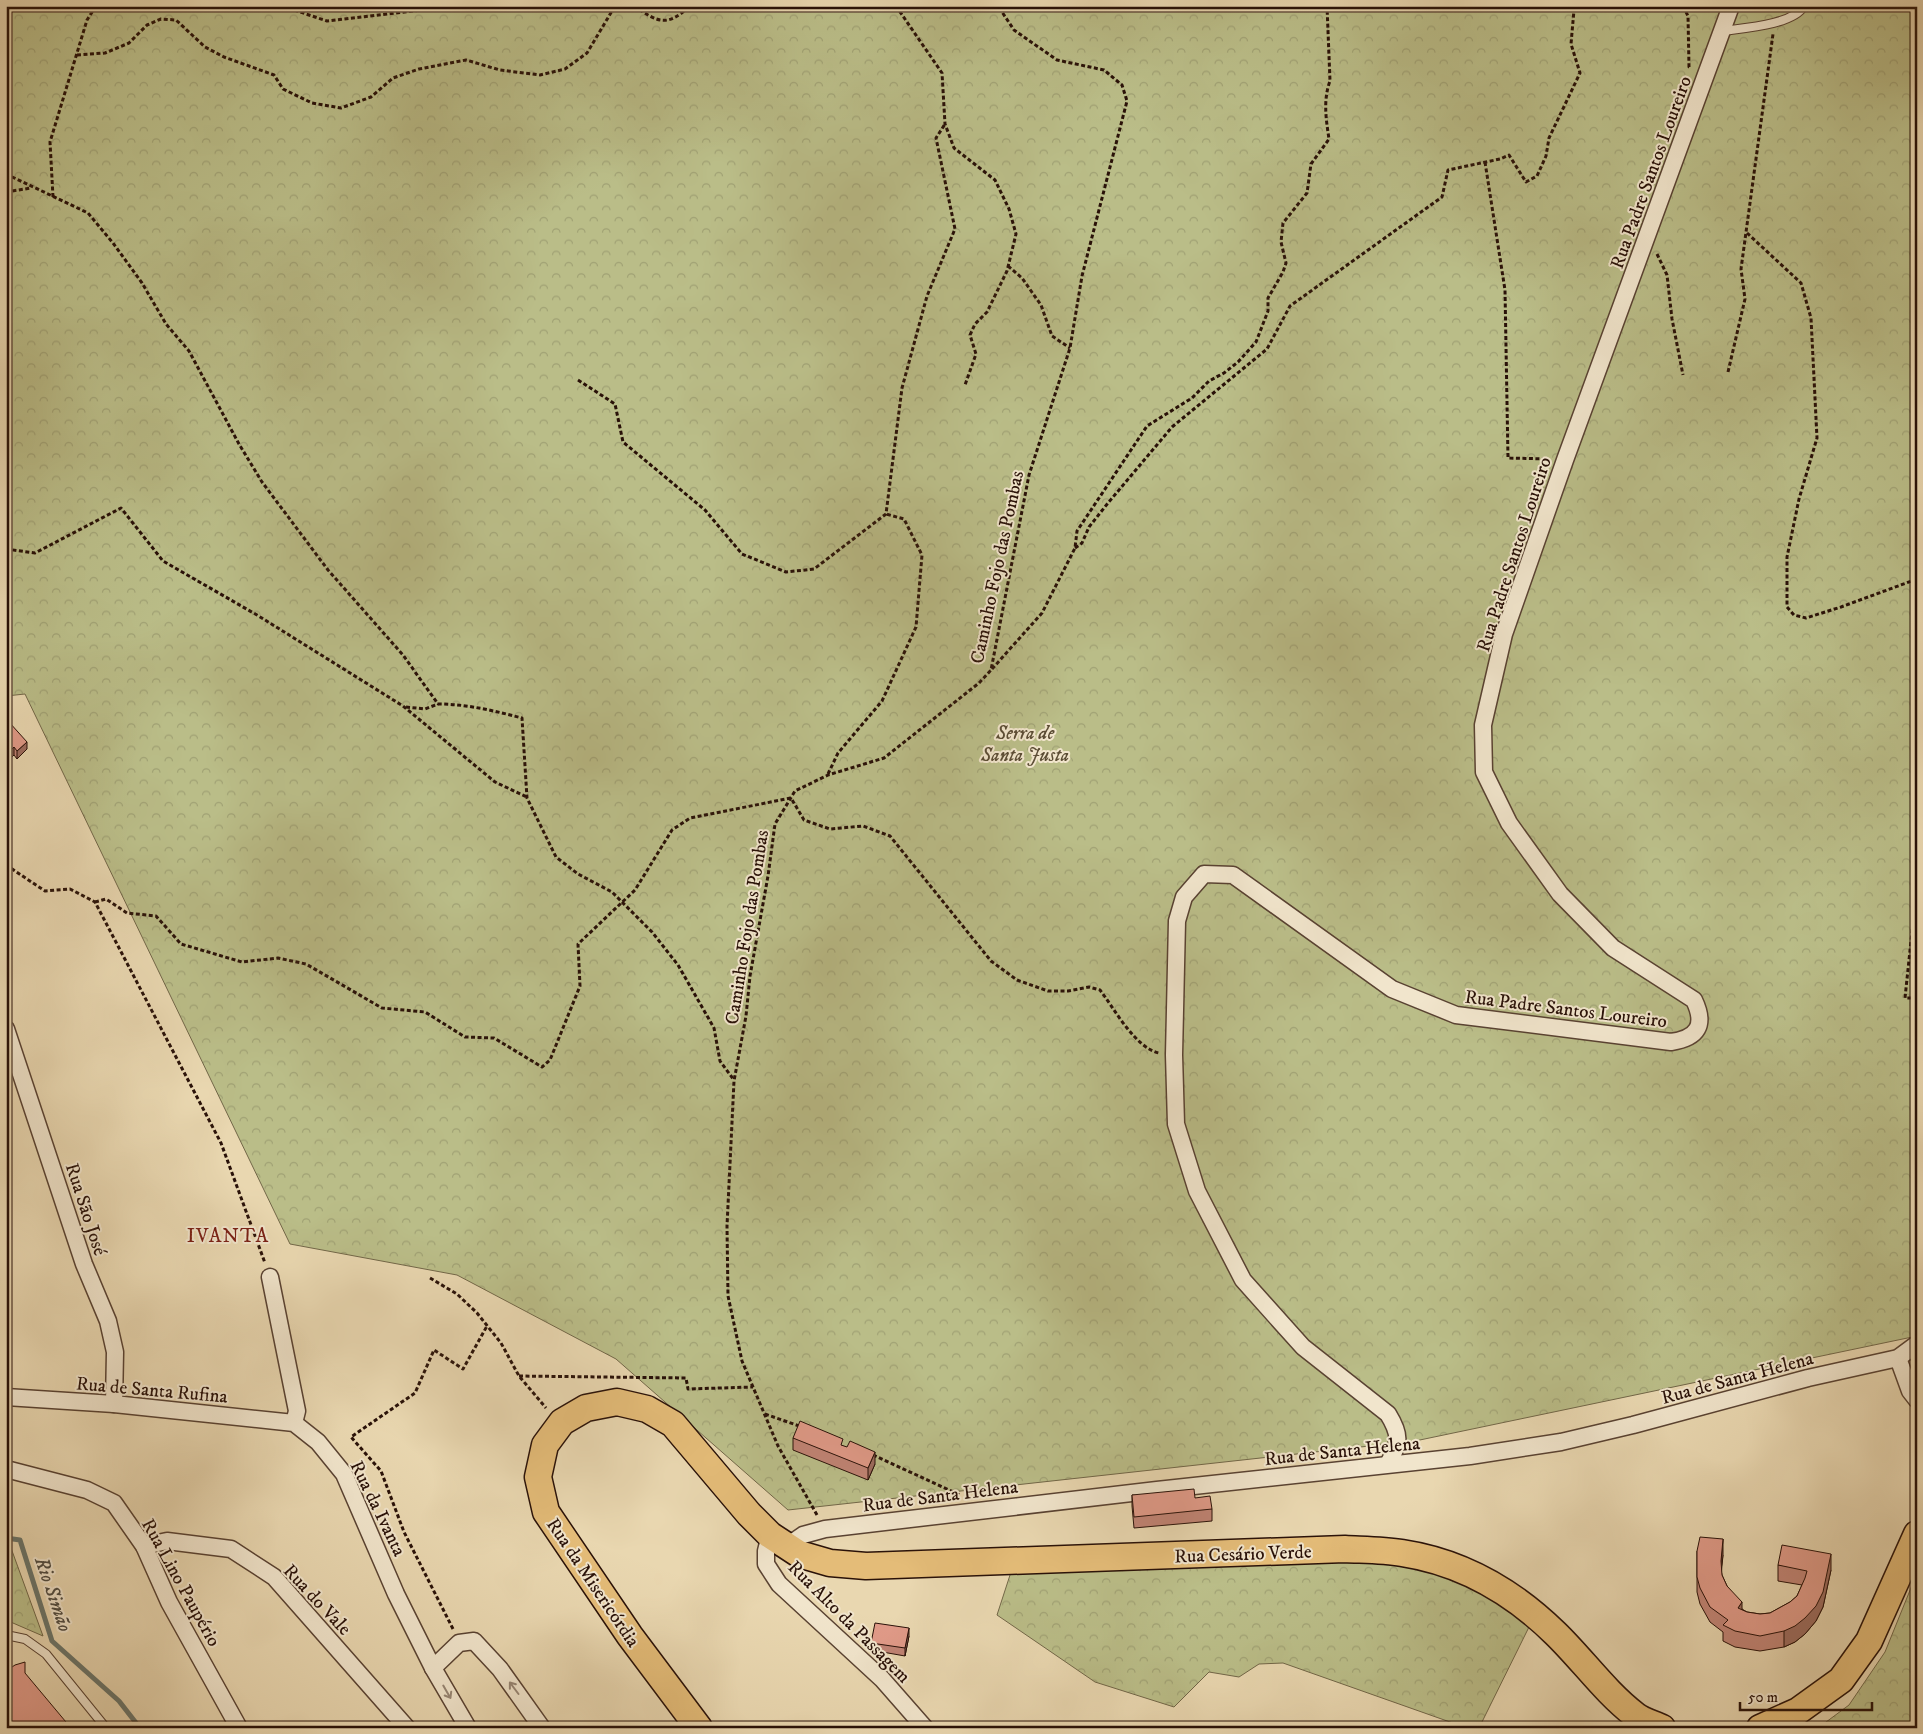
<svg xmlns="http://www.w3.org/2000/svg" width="1923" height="1734" font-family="'IM FELL DW Pica',serif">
<defs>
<pattern id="forest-crowns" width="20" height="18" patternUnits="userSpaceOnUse" patternTransform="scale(1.25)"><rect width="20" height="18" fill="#babd88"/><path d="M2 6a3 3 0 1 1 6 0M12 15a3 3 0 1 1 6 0" fill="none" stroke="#a0a174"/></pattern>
</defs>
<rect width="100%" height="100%" fill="#e9d7b0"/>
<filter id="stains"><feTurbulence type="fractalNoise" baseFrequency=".004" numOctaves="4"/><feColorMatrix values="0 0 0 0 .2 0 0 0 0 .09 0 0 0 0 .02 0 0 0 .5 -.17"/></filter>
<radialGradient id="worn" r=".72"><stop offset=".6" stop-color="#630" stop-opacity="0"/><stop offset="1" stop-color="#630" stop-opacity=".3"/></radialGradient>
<!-- forest -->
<g fill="url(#forest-crowns)" stroke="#726748">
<polygon points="6,6 1917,6 1917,1336 1415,1441 788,1510 616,1359 457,1275 290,1244 25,694 6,696"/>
<polygon points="6,1547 11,1548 43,1636 6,1620"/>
<polygon points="1349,1559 1399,1564 1455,1576 1531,1623 1479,1728 1467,1728 1283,1663 1259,1664 1239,1677 1209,1672 1174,1707 1095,1682 997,1615 1011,1572"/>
<polygon points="1917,1573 1917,1728 1818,1728 1849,1705 1885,1652"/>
</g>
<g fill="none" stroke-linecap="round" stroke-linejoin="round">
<!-- stream -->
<polyline stroke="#6b766b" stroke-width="5" points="6,1538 20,1540 52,1641 119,1701 140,1728"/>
<defs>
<g id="service">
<path d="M1722,31C1743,28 1793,25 1804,6"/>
<polyline points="6,1635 25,1639 46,1654 106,1728"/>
</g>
<g id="minor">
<polyline points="6,1029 84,1264 108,1321 115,1352 114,1404"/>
<polyline points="270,1277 297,1411 294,1423"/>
<polyline points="1898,1358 1910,1391 1917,1400"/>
<polyline points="6,1397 114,1404 294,1423 318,1442 344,1474 396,1594 433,1668 468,1728"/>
<path d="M1388,1464C1400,1443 1401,1435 1388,1414L1303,1347L1243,1280L1197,1191L1176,1124L1174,1055L1177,921L1184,897L1204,874L1233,875L1392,989L1456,1015L1671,1042C1698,1038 1706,1025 1694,1000L1613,948L1560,894L1509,823L1484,772L1483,725L1504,634L1565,460L1731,6"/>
<polyline points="6,1469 87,1490 114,1503 144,1546 169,1602 239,1728"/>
<polyline points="770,1535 766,1551 766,1564 779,1584 882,1679 925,1728"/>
<polyline points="144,1546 167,1541 231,1549 274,1577 407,1728"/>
<polyline points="787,1546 803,1535 825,1529 1157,1490 1470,1456 1561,1442 1633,1425 1808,1378 1898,1358 1917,1344"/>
<polyline points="433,1668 459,1643 474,1641 500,1669 542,1728"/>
</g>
<g id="primary">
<path d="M699,1728L630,1636L546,1512L538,1477L545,1445L562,1422L586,1408L617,1402L647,1409L673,1424L749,1514L770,1535L799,1554L830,1563L866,1566L1345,1549C1364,1550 1384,1550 1402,1553C1461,1562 1513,1592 1555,1633C1582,1659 1605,1692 1635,1715C1642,1721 1654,1724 1662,1728"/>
<polyline points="1760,1728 1798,1711 1841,1680 1869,1641 1917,1534"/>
</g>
</defs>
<!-- service casing -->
<use href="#service" stroke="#594232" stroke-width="10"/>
<!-- minor casing -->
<use href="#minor" stroke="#594232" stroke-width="19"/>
<!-- primary casing -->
<use href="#primary" stroke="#291108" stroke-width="29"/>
<!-- path -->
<g stroke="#291108" stroke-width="3" stroke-dasharray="4 2.5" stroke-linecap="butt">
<polyline points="282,6 327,21 457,6"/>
<path d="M634,6C658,22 666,28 690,6"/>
<polyline points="896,6 942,73 945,124 954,148 995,180 1009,209 1016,234 1007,271 987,312 975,324 970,335 976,354 965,385"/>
<polyline points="1683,6 1688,16 1689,67 1691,68"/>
<polyline points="77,55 105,53 129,43 147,25 161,19 176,20 205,47 224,57 274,75 283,89 312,103 341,108 371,97 393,78 419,69 466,60 500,70 540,75 565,69 587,53 612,11 631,6"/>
<polyline points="1485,162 1505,290 1508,458 1548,459"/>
<path d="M6,174L88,213L113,243L142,283L166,324L189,351L239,444L262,482L328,570L403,655L438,704C467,704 495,711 522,718L527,798L556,857L578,874L612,892L652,932L678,965L714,1028L720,1061L734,1080"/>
<polyline points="6,192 31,188"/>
<polyline points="53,197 50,142 87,20 96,6"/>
<polyline points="1747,233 1801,283 1811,318 1817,438 1799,499 1787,557 1787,607 1794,615 1806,618 1841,607 1917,579"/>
<polyline points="1657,254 1667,275 1672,319 1683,375"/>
<polyline points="1008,266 1022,278 1041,305 1052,336 1070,348"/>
<polyline points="1728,372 1745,299 1741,269 1773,34"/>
<polyline points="578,380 615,404 623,442 705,510 742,554 786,572 814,569 886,514 902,388 927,296 955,229 936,138 945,124"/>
<polyline points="1075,548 1082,543 1089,527 1108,503 1172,427 1267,349 1290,306 1442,197 1448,170 1500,159 1509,155 1526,182 1537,176 1546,156 1549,138 1580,73 1571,44 1574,10 1576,6"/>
<polyline points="6,549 35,553 121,508 163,561 257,615 403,706 495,782 527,797"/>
<path d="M992,669L1042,613L1075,548L1077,531L1147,426L1192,398L1209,381L1224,373L1238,362L1256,342L1268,311V298L1283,272L1286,263L1281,242L1283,223L1307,193L1311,164L1329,139C1326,119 1323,100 1330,81L1327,6"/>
<polyline points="406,707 425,709 438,704"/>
<polyline points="828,774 838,753 882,701 916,627 922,555 904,519 886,514"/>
<polyline points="6,865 45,891 70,889 95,902 221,1143 265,1263"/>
<polyline points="1917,884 1905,998 1917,998"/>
<path d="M95,902L106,899L127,913L156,916L181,944L242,962L278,958L306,964L382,1008L425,1012L465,1037L494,1038L542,1067L550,1060L580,986L578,944L635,890L672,830L690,818L791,798L804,820L830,829L863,826L890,836L991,961L1017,980L1048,991H1068L1089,987L1100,990C1114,1008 1135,1048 1159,1053"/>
<polyline points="430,1278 457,1294 477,1313 501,1343 519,1376 546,1408"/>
<polyline points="519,1376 686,1378 688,1389 753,1387"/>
<polyline points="765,1414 802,1427"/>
<polyline points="873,1455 960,1495"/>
<polyline points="817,1515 778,1446 742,1361 728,1296 727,1226 734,1081 746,1016 750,976 768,876 775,824 795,791 828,775 884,758 979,683 991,670 1029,475 1070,348 1082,276 1127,101 1122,85 1104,70 1057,60 1014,30 998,6"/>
<polyline points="453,1629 404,1532 381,1471 351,1437 415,1393 434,1350 463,1369 487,1326"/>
</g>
<!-- service -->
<use href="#service" stroke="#f1e5cc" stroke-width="8"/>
<!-- minor -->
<use href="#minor" stroke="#f1e5cc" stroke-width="16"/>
<!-- primary -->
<use href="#primary" stroke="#e4bc78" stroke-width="26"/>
</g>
<!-- wall -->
<g fill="#c18475" stroke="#291108">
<polygon points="6,724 27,749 17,759 14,755 6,763"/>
<polygon points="793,1438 843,1446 875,1464 868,1480 793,1450"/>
<polygon points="1132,1495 1195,1498 1212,1509 1212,1521 1134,1528 1132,1506"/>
<polygon points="1697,1551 1723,1555 1721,1570 1722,1575 1727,1586 1742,1609 1747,1612 1760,1614 1770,1613 1790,1602 1797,1596 1802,1585 1778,1581 1778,1565 1831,1570 1823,1607 1816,1621 1805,1634 1795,1642 1784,1647 1760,1651 1735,1647 1723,1641 1723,1632 1710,1622 1700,1604 1697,1592"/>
<polygon points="909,1636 905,1656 871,1650 871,1643"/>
</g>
<!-- shaded-wall -->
<g fill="#9d6c5f" stroke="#291108">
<polygon points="27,742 27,749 17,759 17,751"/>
<polygon points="14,747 14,755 6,763 6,755"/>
<polygon points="875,1452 875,1464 868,1480 868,1468"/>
<polygon points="1723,1539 1723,1555 1721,1576 1721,1561"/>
<polygon points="1831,1554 1831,1570 1823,1607 1816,1621 1805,1634 1795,1642 1784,1647 1784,1631"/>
<polygon points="1742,1602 1742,1618 1738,1608"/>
<polygon points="909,1628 909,1636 905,1656 905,1648"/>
</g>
<!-- building -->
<g fill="#e09a88" stroke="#291108">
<polygon points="9,722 27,742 17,751 14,747 6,755 6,724"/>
<polygon points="800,1421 843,1439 841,1445 847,1447 850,1441 875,1452 868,1468 793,1438"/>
<polygon points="1194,1489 1195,1498 1210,1496 1212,1509 1134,1517 1132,1495"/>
<polygon points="1700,1537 1723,1539 1721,1561 1722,1575 1727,1586 1742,1602 1738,1608 1747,1612 1760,1614 1770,1613 1790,1602 1797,1596 1805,1578 1807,1571 1778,1565 1782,1545 1831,1554 1823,1592 1816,1606 1805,1618 1795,1626 1784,1631 1760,1636 1735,1631 1723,1625 1728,1620 1710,1607 1700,1588 1697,1577 1697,1551"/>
<polygon points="875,1623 909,1628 905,1648 871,1643"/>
<polygon points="25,1662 25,1673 71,1728 6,1728 6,1671 15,1665"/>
</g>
<!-- one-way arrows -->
<defs><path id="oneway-shaft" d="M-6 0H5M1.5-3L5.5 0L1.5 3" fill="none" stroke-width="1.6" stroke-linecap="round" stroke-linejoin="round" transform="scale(1.25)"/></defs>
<g stroke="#978674">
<use href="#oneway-shaft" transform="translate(514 1688) rotate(-127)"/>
<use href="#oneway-shaft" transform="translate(447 1692) rotate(60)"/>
</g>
<g text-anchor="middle" stroke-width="4" stroke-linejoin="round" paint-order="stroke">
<!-- street labels -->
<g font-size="19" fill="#291108" stroke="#f1e5cc">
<text transform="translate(1650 172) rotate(-70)" y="7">Rua Padre Santos Loureiro</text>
<text transform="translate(1513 554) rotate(-72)" y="7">Rua Padre Santos Loureiro</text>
<text transform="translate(996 567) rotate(-78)" y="7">Caminho Fojo das Pombas</text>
<text transform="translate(746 927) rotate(-81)" y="7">Caminho Fojo das Pombas</text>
<text transform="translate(1566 1008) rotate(7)" y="7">Rua Padre Santos Loureiro</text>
<text transform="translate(87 1209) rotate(72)" y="7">Rua São José</text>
<text transform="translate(1737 1377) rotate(-15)" y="7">Rua de Santa Helena</text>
<text transform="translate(152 1389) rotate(5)" y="7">Rua de Santa Rufina</text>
<text transform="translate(1342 1450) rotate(-6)" y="7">Rua de Santa Helena</text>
<text transform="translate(940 1495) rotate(-7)" y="7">Rua de Santa Helena</text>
<text transform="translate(379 1508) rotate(64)" y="7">Rua da Ivanta</text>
<text transform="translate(1243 1553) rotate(-2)" y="7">Rua Cesário Verde</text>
<text transform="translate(182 1582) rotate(61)" y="7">Rua Lino Paupério</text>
<text transform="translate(594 1582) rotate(56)" y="7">Rua da Misericórdia</text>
<text transform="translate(318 1599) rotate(47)" y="7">Rua do Vale</text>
<text transform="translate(850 1621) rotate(45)" y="7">Rua Alto da Passagem</text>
</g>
<!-- park labels -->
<g font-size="19" font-style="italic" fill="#5c4d35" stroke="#f1e5cc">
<text x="1025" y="739">Serra de<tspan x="1025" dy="22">Santa Justa</tspan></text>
</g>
<!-- neighbourhood labels -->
<g font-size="20" letter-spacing="1" fill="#7a1f14" stroke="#f1e5cc">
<text x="228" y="1242">IVANTA</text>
</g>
<!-- water labels -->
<g font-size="20" font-style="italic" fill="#504c42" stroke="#f1e5cc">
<text transform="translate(54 1594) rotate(71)" y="7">Rio Simão</text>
</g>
</g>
<!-- margin -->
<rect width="1923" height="1734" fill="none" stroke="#e9d7b0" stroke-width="25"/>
<rect x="8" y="8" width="1908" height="1719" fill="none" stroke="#291108" stroke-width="2.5"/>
<rect x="12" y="12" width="1898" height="1709" fill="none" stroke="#291108"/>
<!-- scale -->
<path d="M1740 1702v8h132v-8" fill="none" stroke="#291108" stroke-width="2.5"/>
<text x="1748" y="1702" font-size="15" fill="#291108" stroke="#f1e5cc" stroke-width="4" paint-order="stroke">50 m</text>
<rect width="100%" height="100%" filter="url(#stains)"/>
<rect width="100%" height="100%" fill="url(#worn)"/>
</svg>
